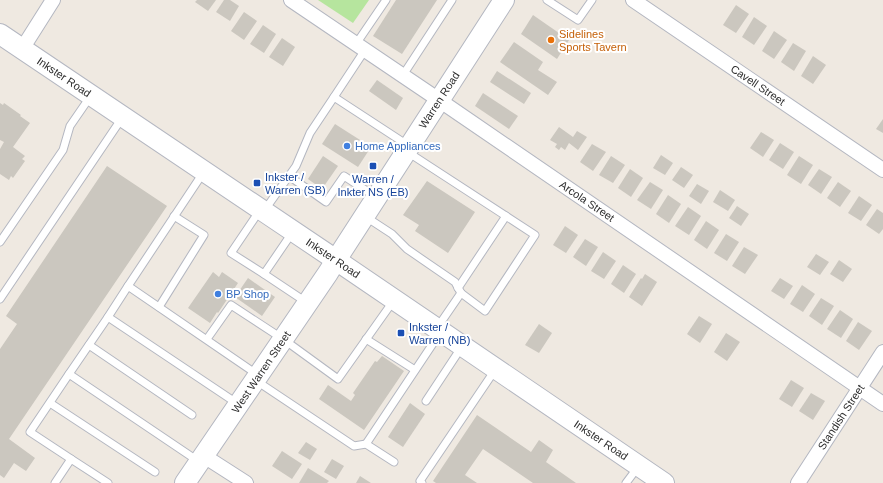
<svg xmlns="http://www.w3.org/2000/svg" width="883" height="483" font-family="Helvetica,sans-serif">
<rect width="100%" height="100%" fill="#efe9e1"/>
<!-- green -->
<polygon fill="#b6e59e" points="318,0 369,0 353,23"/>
<!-- building -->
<g fill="#cbc7bf">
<polygon points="197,0 216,0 208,11 195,2"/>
<polygon points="224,0 230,0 239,6 230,21 216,12"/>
<polygon points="396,0 437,0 402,54 373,36"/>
<polygon points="736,5 749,14 736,33 723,25"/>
<polygon points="244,12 257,21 244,40 231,31"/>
<polygon points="533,15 569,40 557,59 521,34"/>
<polygon points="754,17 767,26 754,45 742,37"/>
<polygon points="263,25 276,34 264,53 250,44"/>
<polygon points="774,31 787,40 774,59 762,51"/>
<polygon points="282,38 295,47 283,66 269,57"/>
<polygon points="514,42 543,62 538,70 557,82 548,95 500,62"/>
<polygon points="793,43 806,51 794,71 781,62"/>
<polygon points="813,56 826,65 813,84 801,76"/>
<polygon points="497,71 531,93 524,104 490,82"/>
<polygon points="377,80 403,98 396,110 369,91"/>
<polygon points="483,93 518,116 509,129 475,106"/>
<polygon points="0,103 3,105 4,103 21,115 20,116 30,123 13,147 25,156 22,159 25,161 13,178 11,176 9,180 0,174 0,149 4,142 0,140"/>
<polygon points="883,119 883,133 876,129"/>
<polygon points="335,124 371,147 358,167 322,144"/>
<polygon points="559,127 573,137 577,131 587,137 578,150 569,143 565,150 561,147 559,150 555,147 557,144 550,140"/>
<polygon points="761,132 774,140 763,157 750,148"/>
<polygon points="780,143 794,152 783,169 769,160"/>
<polygon points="592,144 606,152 593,171 580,162"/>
<polygon points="661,155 673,163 665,175 653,168"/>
<polygon points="323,156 338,166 322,189 308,179"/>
<polygon points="611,156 625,165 613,183 599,175"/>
<polygon points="799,156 813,165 801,184 787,175"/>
<polygon points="107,166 167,206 9,439 35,458 26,471 14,463 4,478 0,475 0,349 17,324 6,316"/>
<polygon points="681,167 693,175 684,188 672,180"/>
<polygon points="630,169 643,178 631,197 618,188"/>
<polygon points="819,169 832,177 821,194 808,185"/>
<polygon points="427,181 475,212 448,253 415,231 419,225 403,215"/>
<polygon points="650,182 663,190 651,209 637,200"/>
<polygon points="838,182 851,191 840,207 827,198"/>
<polygon points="697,184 709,191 701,204 689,196"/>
<polygon points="720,190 735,200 728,211 713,202"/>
<polygon points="668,195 681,204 669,223 656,214"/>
<polygon points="859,196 872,205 861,221 848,213"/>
<polygon points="737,206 749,214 741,226 729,218"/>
<polygon points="688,207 701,216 689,235 675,226"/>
<polygon points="877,209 883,213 883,229 879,234 866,225"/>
<polygon points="706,221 719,230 707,249 694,240"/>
<polygon points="565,226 578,235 566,253 553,245"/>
<polygon points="726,234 739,242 727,261 714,253"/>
<polygon points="585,239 598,247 586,266 573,257"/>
<polygon points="744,247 758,255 745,274 732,266"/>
<polygon points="603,252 616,261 604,279 591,271"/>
<polygon points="816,254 829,262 820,275 807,267"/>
<polygon points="839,260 852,269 843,282 830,274"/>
<polygon points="623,265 636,274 624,293 611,284"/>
<polygon points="213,272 219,277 222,272 238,283 218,313 217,312 210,323 188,308"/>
<polygon points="645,274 657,282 654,287 642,306 629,297 641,278 642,279"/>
<polygon points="248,278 275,297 262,316 235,297"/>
<polygon points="780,278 793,286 784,299 771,291"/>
<polygon points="802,285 815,294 803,312 790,304"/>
<polygon points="821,298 834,306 822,325 809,316"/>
<polygon points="840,310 853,319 841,338 827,329"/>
<polygon points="699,316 712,324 700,343 687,334"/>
<polygon points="858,322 872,331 859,350 846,341"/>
<polygon points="539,324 552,333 539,353 525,345"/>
<polygon points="726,333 740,342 727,361 714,352"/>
<polygon points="382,356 404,371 364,430 319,399 328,385 351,401 355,395 353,393 375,361 377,362"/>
<polygon points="791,380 804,388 792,407 779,399"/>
<polygon points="811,393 825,401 813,420 799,411"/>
<polygon points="410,403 425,414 403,447 388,437"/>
<polygon points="477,415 531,452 539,440 553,450 546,462 576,483 533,483 483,449 465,475 477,483 436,483 433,481"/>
<polygon points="306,442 317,449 310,460 298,453"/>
<polygon points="282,451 302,464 292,479 272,466"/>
<polygon points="332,459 344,466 336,479 324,472"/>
<polygon points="308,468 329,481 327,483 299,483"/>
<polygon points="360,476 371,483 356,483"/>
</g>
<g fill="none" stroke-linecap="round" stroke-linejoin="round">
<defs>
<g id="lane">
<polyline points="547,0 578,20 592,0"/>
<polyline points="356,44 386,0"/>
<polyline points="365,50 334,97 409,146"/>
<polyline points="403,75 452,0"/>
<polyline points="289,176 326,202 344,176 376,197"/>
<polyline points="260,210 231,253 264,274 292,233"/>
<polyline points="264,211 296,166 310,133 334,97"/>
<polyline points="366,217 392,234 407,249 455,282 461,293 485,311 535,235 406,151"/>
<polyline points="0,242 63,150 70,126 90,97"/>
<polyline points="264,274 306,302"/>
<polyline points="128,286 203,173"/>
<polyline points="458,288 506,216"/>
<polyline points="0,299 122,118"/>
<polyline points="159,307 204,235 174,216"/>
<polyline points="108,317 128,286 258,375"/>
<polyline points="437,328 461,293"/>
<polyline points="207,339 231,305 283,339 338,379 394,300"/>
<polyline points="366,339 415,370"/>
<polyline points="89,345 192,415"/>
<polyline points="69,374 108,317 238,404"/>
<polyline points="255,380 354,446 366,444"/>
<polyline points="426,401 461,348"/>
<polyline points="50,403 155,472"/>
<polyline points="71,459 30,432 69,374 198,461"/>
<polyline points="394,462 366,444 440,333"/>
<polyline points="55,483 71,459 108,483"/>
<polyline points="422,483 420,481 495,370"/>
<polyline points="626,483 638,467"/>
</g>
<g id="street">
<polyline points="291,0 439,100 883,404"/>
<polyline points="633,0 883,170"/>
<polyline points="22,49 53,0"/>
<polyline points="204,456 246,483"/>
<polyline points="798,483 883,352"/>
</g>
<g id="secondary">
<polyline points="0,34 336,260 664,483"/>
<polyline points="185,483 328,273 336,260 504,0"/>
</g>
</defs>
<!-- lane casing -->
<use href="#lane" stroke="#b4b7c1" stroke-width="9"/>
<!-- street casing -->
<use href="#street" stroke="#b4b7c1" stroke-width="16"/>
<!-- secondary casing -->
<use href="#secondary" stroke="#b4b7c1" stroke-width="22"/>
<!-- lane -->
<use href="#lane" stroke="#fff" stroke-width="7"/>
<!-- street -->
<use href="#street" stroke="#fff" stroke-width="14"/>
<!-- secondary -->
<use href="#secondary" stroke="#fff" stroke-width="20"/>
</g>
<!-- markers -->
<circle fill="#e8710a" stroke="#fff" stroke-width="1.5" cx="551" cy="40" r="4"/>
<g fill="#3f7fe0" stroke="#fff" stroke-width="1.5">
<circle cx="347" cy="146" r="4"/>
<circle cx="218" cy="294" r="4"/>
</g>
<g fill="#1a4fb4" stroke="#fff" stroke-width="1.5">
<rect x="369" y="162" width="8" height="8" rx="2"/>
<rect x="253" y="179" width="8" height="8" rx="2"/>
<rect x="397" y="329" width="8" height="8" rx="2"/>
</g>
<g text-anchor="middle" stroke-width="4" stroke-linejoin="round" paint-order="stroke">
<!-- food labels -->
<g font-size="11" fill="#c56008" stroke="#fff" text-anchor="start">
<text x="559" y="38">Sidelines<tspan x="559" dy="13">Sports Tavern</tspan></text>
</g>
<!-- street labels -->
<g font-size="11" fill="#2e2e2e" stroke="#fff">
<text transform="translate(64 77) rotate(34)" y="4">Inkster Road</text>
<text transform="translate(758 85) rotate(34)" y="4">Cavell Street</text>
<text transform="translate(439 100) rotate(-57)" y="4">Warren Road</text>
<text transform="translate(587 201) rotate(34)" y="4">Arcola Street</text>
<text transform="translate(333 258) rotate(34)" y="4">Inkster Road</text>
<text transform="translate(261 372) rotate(-56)" y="4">West Warren Street</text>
<text transform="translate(841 417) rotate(-57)" y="4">Standish Street</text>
<text transform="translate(601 440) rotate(34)" y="4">Inkster Road</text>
</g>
<!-- shop labels -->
<g font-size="11" fill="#366cbe" stroke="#fff" text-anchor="start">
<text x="355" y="150">Home Appliances</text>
<text x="226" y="298">BP Shop</text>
</g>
<!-- transit labels -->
<g font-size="11" fill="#164399" stroke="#fff" text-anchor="start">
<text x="265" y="181">Inkster /<tspan x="265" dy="13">Warren (SB)</tspan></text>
<text x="373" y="183" text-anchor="middle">Warren /<tspan x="373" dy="13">Inkter NS (EB)</tspan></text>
<text x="409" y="331">Inkster /<tspan x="409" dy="13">Warren (NB)</tspan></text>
</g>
</g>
</svg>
